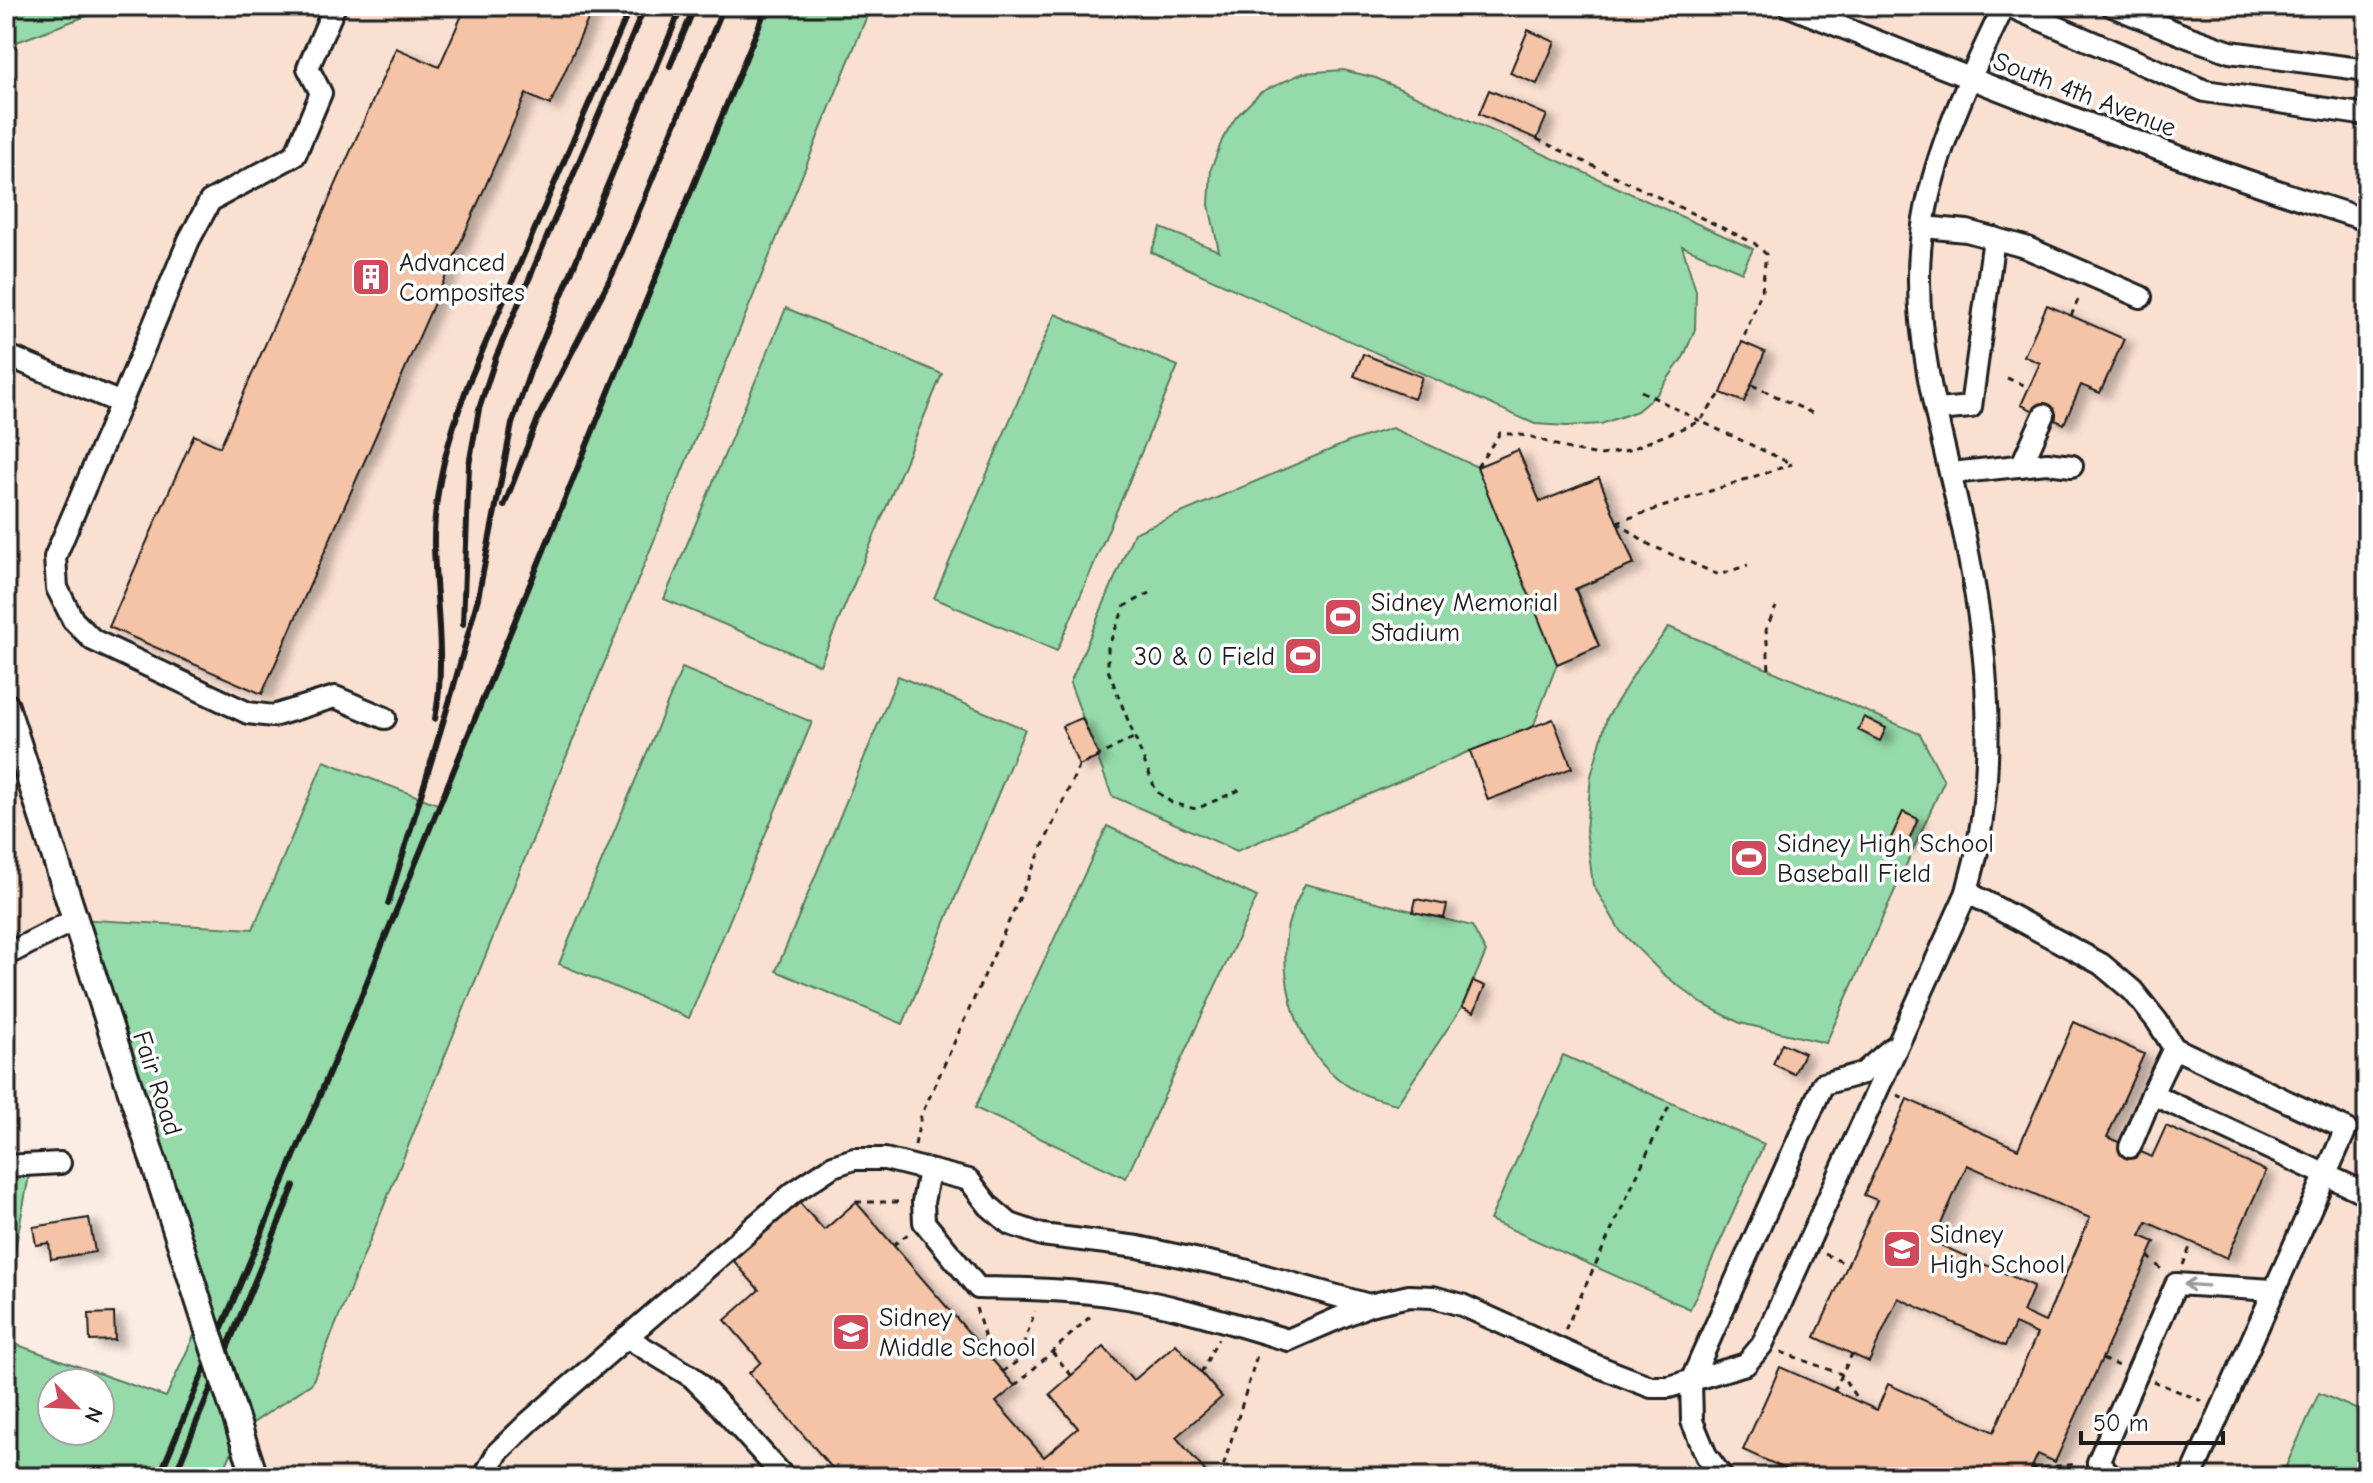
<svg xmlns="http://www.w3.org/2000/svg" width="2373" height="1483" font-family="'Comic Neue',sans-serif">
<defs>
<filter id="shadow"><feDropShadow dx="9" dy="5" stdDeviation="4" flood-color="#0004"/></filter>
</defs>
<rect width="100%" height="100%" fill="#fcede4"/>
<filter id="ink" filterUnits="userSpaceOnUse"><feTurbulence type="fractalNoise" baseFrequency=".0125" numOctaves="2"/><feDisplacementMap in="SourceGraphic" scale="16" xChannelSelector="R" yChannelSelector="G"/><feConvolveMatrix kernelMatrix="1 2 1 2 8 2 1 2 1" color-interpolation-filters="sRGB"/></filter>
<g filter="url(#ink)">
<!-- built -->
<g fill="#fae0d1">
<polygon points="113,6 767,6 439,805 324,761 253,929 76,919 6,955 6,46"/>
<polygon points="871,6 2367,6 2367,1477 255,1477 240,1431 312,1383"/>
</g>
<!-- green -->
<g fill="#95dba9" stroke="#587c62" stroke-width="2" fill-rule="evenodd">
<polygon points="6,6 113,6 6,46"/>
<path d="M767,6H871L312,1383L241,1431L221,1477H6V1341L166,1397L203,1316L76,919L253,929L324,761L440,805ZM52,1383H100V1431H52Z"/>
<polygon points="1343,70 1376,78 1753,249 1742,272 1682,246 1696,291 1695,329 1684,356 1657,394 1637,411 1601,424 1567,426 1535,424 1151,252 1161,228 1219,251 1209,205 1211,169 1223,138 1236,117 1261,92 1303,73"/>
<polygon points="786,308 942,374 820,665 664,599"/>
<polygon points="1055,314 1178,366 1057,651 934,598"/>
<polygon points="1392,428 1477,467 1518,450 1540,502 1599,478 1634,564 1576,589 1599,646 1557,664 1533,727 1470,751 1237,851 1112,796 1070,683 1134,533 1351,441"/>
<polygon points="1669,627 1920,734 1944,781 1826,1043 1740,1023 1701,1003 1662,973 1621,932 1593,885 1586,830 1591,776 1607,718 1637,669"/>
<polygon points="682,668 812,722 689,1018 559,964"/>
<polygon points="898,676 1025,729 903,1024 776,971"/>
<polygon points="1107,826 1257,897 1126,1178 975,1108"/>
<path d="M1305,884L1472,926L1486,952L1462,1007L1397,1104C1380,1100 1360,1095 1345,1084C1299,1051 1281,992 1286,936C1288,918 1297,901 1305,884Z"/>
<polygon points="1563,1055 1764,1144 1690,1309 1490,1220"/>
<polygon points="31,1165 6,1297 6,1166"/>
<polygon points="2319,1393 2367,1414 2367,1477 2281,1477"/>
</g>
<!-- building -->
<g fill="#f5c3a5" stroke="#1c1c1c" stroke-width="2" fill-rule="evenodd" filter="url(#shadow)">
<polygon points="466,6 594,6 550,105 526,94 262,694 109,627 194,435 220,447 396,48 439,67"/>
<polygon points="1528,30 1555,42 1537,84 1510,73"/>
<polygon points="1489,90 1547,115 1537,139 1479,114"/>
<polygon points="2047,305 2124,339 2100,393 2081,385 2064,424 2021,405 2040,363 2024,356"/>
<polygon points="1742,342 1765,352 1744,402 1721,393"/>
<polygon points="1363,354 1422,377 1414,399 1354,376"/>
<polygon points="1518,450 1540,502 1599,478 1634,564 1575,589 1599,646 1557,664 1477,467"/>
<polygon points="1864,717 1886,728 1880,741 1858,730"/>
<polygon points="1082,718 1099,757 1079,766 1062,726"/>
<polygon points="1553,719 1572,768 1488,800 1470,751"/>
<polygon points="1903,812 1918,819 1906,847 1890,840"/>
<polygon points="1416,899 1447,905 1444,918 1413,912"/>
<polygon points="1473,981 1485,986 1474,1012 1462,1007"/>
<path d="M2074,1022L2144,1054L2107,1137L2152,1157L2166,1126L2266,1171L2227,1258L2147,1222L2140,1236L2155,1242L2055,1462L2038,1454L2031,1469L2049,1477H1804L1743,1450L1780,1367L1877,1410L1888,1384L1994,1432L2037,1334L2015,1324L2005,1346L1898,1298L1869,1362L1815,1337L1877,1200L1864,1195L1907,1099L2018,1149ZM1967,1165L2090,1218L2045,1322L2023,1312L2034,1286L1933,1242Z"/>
<polygon points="1782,1043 1804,1053 1794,1074 1773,1064"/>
<polygon points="799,1202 824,1230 856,1202 1015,1386 996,1402 1044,1457 1078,1428 1050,1394 1104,1347 1133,1381 1176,1344 1222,1397 1176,1437 1205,1471 1197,1477 1123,1477 1121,1475 1119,1477 840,1477 749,1373 761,1362 725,1320 759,1290 733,1260"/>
<polygon points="89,1218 95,1252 51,1259 49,1243 36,1245 33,1227"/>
<polygon points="114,1313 115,1340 90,1341 89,1314"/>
</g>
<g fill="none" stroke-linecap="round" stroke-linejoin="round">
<defs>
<g id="minor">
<path d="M1789,6C1980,83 2171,159 2367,220"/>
<polyline points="2009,6 2205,91 2367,115"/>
<polyline points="2112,6 2188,37 2230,52 2367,70"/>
<polyline points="1923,227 1967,231 2025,247 2141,297"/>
<polyline points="6,355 121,403 189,240 210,201 295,155 321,93 308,68 335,6"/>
<polyline points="121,403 55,557 57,588 73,620 93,640 248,713 273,716 335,697 385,718"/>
<polyline points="1937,410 1971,407 1994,238"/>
<polyline points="2021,466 2044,415"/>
<polyline points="1951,473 2047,463 2072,466"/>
<polyline points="1967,892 2101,964 2133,991 2157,1021 2174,1048 2152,1094 2367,1194"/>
<polyline points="6,955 76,919"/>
<polyline points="2174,1048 2346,1129 2191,1477"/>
<polyline points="2130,1147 2152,1094"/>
<polyline points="6,1166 60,1163"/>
<path d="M929,1171L923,1202L924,1222L978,1288C1023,1289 1069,1289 1114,1296C1173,1304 1230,1323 1288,1340L1369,1305L1409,1296L1433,1297L1462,1305L1597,1366L1651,1387H1669L1746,1364L1762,1345L1967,892C1971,874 1977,857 1979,839C1996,737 1986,638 1965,538C1947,452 1918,364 1919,276C1919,180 1964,91 2004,6"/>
<polyline points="626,1337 692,1377 713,1398 784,1477"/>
<polyline points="484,1477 498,1452 529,1422 794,1192 833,1166 854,1159 885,1159 969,1180 989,1206 1010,1224 1042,1235 1138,1247 1237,1268 1369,1305"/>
<polyline points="1722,1477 1706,1455 1692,1421 1691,1381 1823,1084 1863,1073 1892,1048"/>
<polyline points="2113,1477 2098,1462 2176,1284 2273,1290"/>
</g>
<g id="major">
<polyline points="6,706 169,1209"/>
<polyline points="240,1431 255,1477"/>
</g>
</defs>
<!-- minor casing -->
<use href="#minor" stroke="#1c1c1c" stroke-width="26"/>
<!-- major casing -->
<use href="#major" stroke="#1c1c1c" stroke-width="30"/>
<!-- path -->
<g stroke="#1c1c1c" stroke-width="3" stroke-dasharray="6 6" stroke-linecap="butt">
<polyline points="1537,139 1754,243 1766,254 1762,290 1742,342"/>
<polyline points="2071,316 2078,300"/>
<polyline points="2007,378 2029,387"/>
<polyline points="1752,385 1814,414"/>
<polyline points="1641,391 1700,421 1792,464"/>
<polyline points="1477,467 1500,433 1529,436 1575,451 1601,455 1629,450 1700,421 1721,393"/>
<polyline points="1617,522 1792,464"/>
<polyline points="1617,522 1650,545 1719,575 1748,565"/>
<polyline points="1150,593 1125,606 1108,647 1108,670 1156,791 1172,803 1196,809 1244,788"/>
<polyline points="1769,669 1766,629 1776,607"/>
<polyline points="1897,1095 1907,1099"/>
<polyline points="915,1145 921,1116 1079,766 1135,737"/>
<polyline points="856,1202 903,1202"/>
<polyline points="893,1245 908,1234"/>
<polyline points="1825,1254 1848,1265"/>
<polyline points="2148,1256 2162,1270"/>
<polyline points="2183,1265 2192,1242"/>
<polyline points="976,1308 991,1359"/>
<polyline points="1565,1330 1671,1102"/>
<polyline points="1052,1352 1071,1375"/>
<polyline points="1781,1352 1841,1374 1859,1402"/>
<polyline points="2102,1359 2121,1367"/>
<polyline points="1002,1372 1018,1361 1035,1311"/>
<polyline points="1201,1373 1218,1339"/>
<polyline points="2153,1381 2202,1401"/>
<polyline points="1015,1386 1093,1314"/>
<polyline points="1834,1391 1852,1354"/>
<polyline points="2031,1469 2078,1464"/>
<polyline points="1220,1477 1258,1352"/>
<polyline points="1782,1477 1785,1469"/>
</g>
<!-- minor -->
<use href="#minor" stroke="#fff" stroke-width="20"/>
<!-- major -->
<use href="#major" stroke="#fff" stroke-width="24"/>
<!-- rail -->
<g stroke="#1c1c1c" stroke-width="6">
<polyline points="670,66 695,6"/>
<polyline points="504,506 539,416 614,271 724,6"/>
<polyline points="463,624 469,465 479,409 496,357 645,6"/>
<path d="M435,719C446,663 436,604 434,547C433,491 449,436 468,384L631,6"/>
<polyline points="388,904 451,696 478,598 512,424 531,369 682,6"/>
<polyline points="159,1477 346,1033 767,6"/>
<polyline points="174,1477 294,1186"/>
</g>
<defs>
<polyline id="major-bridge" points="169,1209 240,1431"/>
</defs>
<!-- major-bridge casing -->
<use href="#major-bridge" stroke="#1c1c1c" stroke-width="30" stroke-linecap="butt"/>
<!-- major-bridge -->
<use href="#major-bridge" stroke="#fff" stroke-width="24"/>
</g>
<!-- one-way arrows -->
<defs><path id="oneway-shaft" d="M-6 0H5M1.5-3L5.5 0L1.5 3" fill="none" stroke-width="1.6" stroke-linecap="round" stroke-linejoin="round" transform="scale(2)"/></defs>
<use stroke="#999" href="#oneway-shaft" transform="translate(2196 1285) rotate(-176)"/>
</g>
<!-- icons -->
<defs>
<symbol id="building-square" viewBox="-11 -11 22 22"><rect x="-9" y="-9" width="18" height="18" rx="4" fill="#d1495b" stroke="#fff"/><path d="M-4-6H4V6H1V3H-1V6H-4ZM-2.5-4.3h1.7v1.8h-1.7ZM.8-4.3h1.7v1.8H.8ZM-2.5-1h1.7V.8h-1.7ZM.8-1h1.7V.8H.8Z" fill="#fff"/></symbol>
<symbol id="stadium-square" viewBox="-11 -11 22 22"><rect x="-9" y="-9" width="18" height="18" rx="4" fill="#d1495b" stroke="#fff"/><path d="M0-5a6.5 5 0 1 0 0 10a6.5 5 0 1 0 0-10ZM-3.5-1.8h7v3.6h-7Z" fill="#fff"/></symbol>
<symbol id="school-square" viewBox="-11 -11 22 22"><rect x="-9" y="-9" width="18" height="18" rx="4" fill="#d1495b" stroke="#fff"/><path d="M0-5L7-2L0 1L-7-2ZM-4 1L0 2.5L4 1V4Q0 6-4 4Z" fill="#fff"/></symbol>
</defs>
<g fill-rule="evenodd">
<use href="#building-square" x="349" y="255" width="44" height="44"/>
<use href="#stadium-square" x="1321" y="595" width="44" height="44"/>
<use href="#stadium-square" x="1281" y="634" width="44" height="44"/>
<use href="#stadium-square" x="1727" y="836" width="44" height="44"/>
<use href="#school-square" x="1880" y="1227" width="44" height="44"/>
<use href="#school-square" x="829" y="1310" width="44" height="44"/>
</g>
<g text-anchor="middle" stroke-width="7" stroke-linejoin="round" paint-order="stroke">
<!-- street labels -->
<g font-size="26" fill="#1c1c1c" stroke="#fff">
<text transform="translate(2085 94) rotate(21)" y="9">South 4th Avenue</text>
<text transform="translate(158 1083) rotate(72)" y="9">Fair Road</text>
</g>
<!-- poi labels -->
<g font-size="26" fill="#1c1c1c" stroke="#fff" text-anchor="start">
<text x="399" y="271">Advanced<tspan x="399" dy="30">Composites</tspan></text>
<text x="1371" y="611">Sidney Memorial<tspan x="1371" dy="30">Stadium</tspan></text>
<text x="1275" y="665" text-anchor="end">30 &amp; 0 Field</text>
<text x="1777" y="852">Sidney High School<tspan x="1777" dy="30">Baseball Field</tspan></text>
<text x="1930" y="1243">Sidney<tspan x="1930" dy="30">High School</tspan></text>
<text x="879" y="1326">Sidney<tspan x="879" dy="30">Middle School</tspan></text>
</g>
</g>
<!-- margin -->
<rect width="2373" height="1483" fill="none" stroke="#fff" stroke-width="32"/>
<rect x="16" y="16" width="2341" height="1451" fill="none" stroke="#1c1c1c" stroke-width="3" filter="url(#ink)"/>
<!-- north arrow -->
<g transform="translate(76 1407) rotate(114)"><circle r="38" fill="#ffffff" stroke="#a4a4a4" stroke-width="2"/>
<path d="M0-6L14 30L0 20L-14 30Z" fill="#d1495b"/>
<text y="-12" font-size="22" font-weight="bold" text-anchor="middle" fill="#1c1c1c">N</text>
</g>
<!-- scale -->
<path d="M2081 1431v12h142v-12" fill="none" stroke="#1c1c1c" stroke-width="4"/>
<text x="2093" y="1431" font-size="24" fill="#1c1c1c" stroke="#ffffff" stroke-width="6" paint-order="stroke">50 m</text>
</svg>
